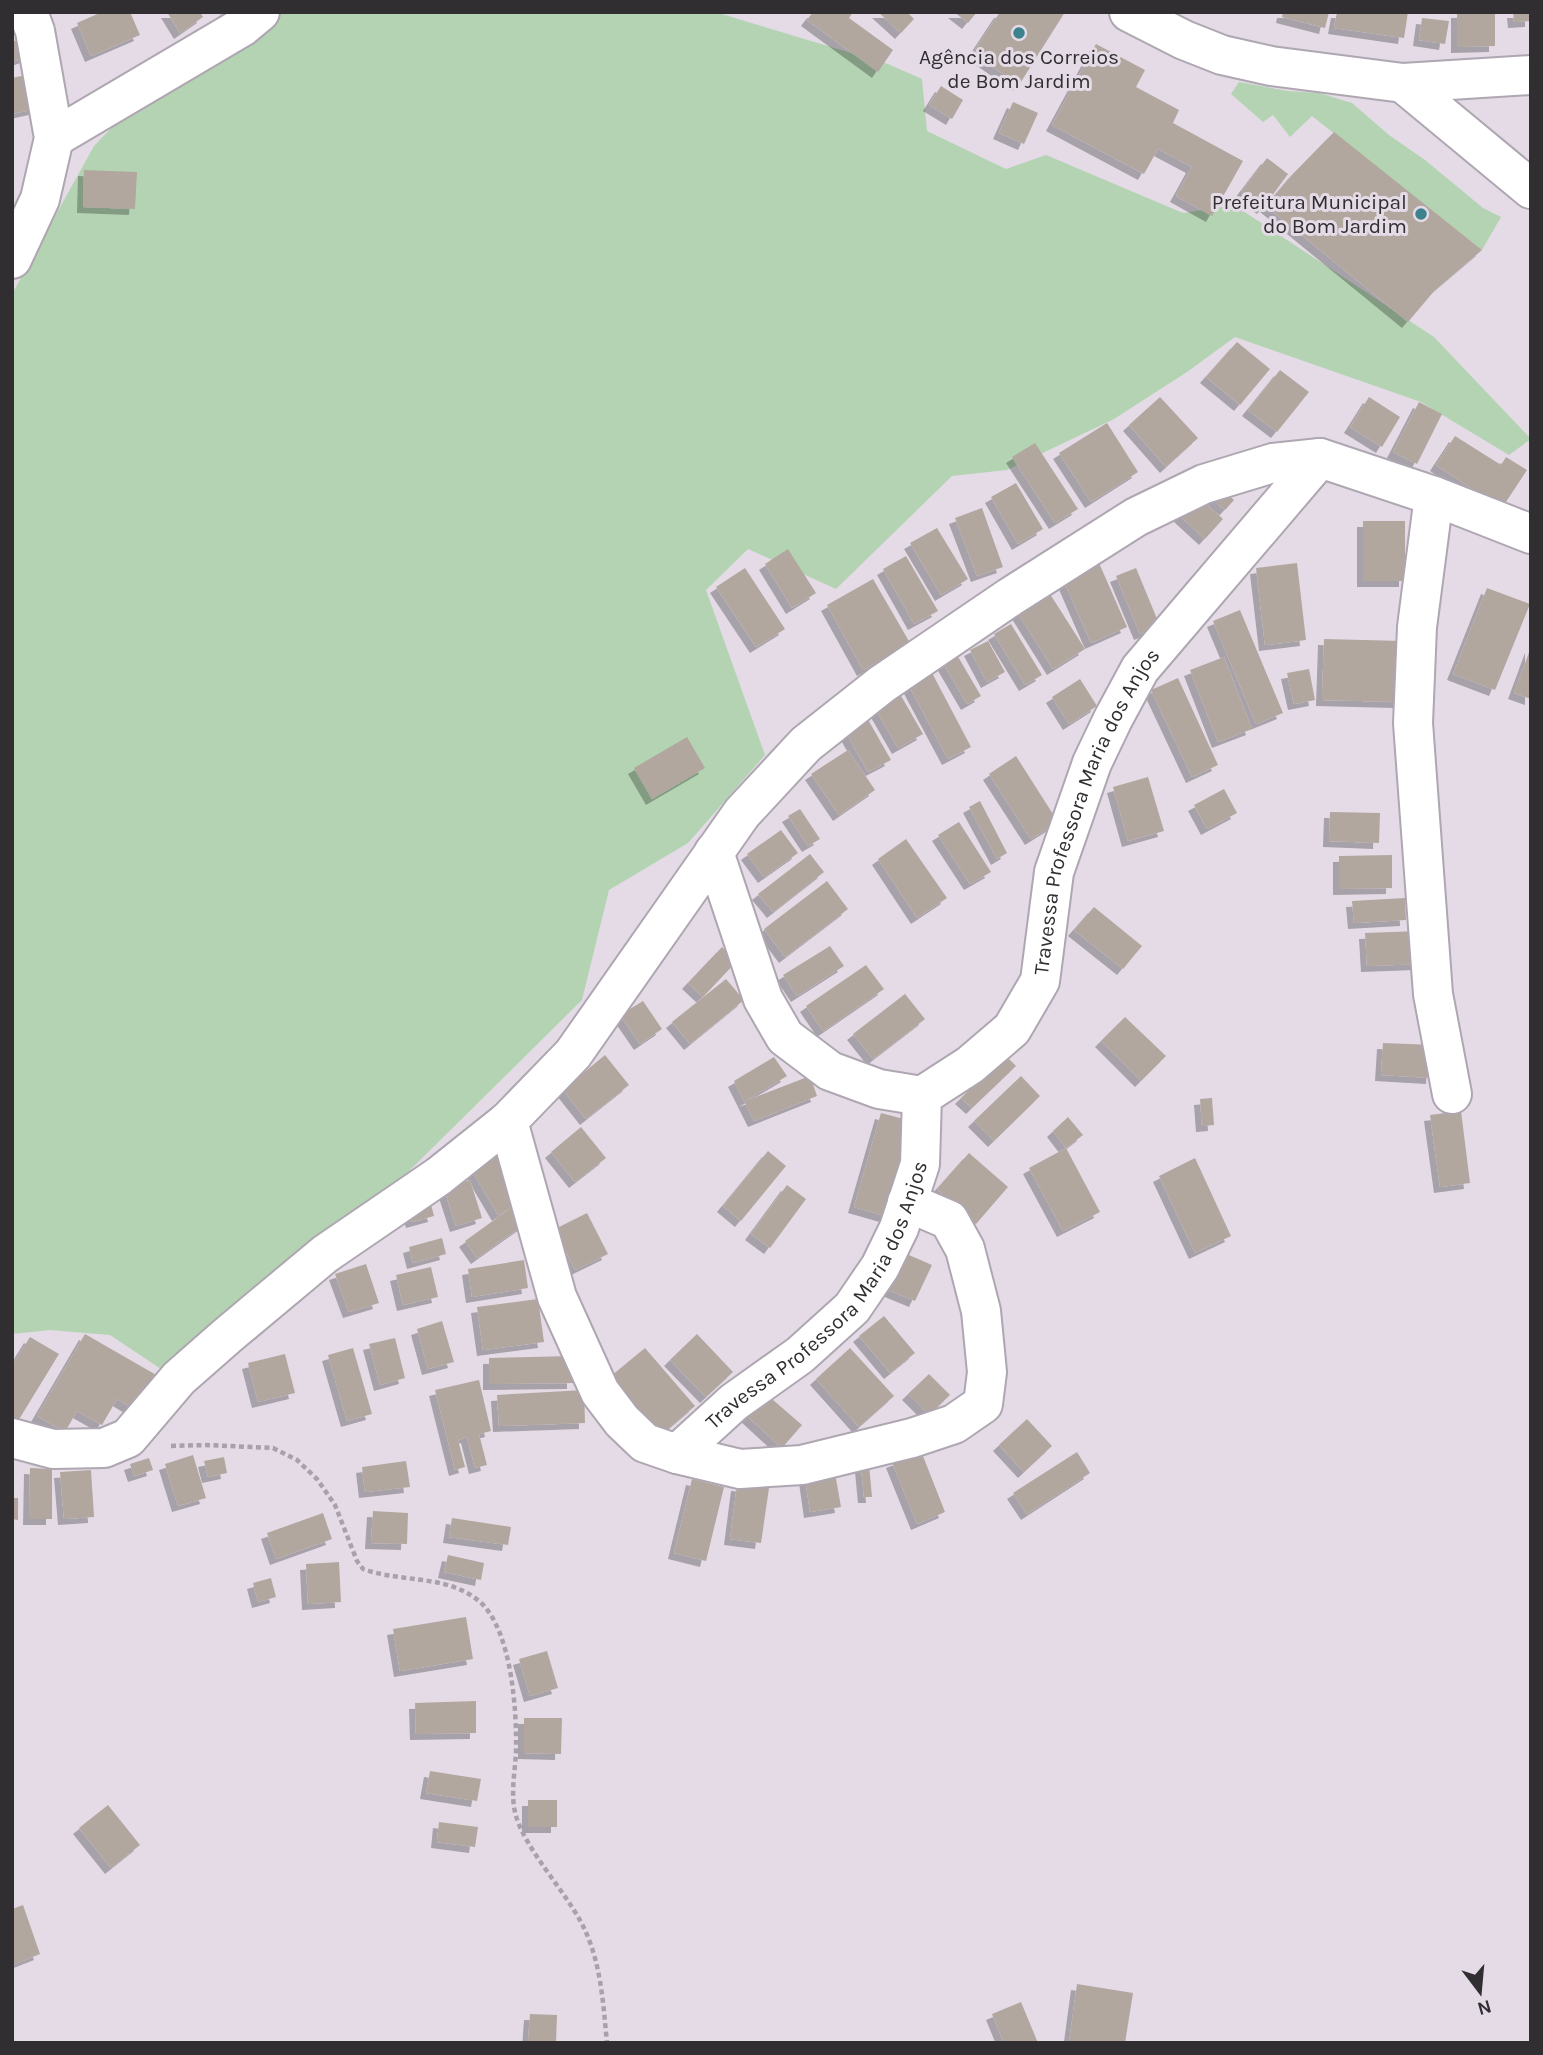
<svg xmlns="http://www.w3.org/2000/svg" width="1543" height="2055" font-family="Karla,sans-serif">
<defs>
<filter id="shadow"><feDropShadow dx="-6" dy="6" stdDeviation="0" flood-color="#0004"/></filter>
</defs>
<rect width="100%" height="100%" fill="#e4dbe7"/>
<!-- green -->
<g fill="#b4d3b2">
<polygon points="223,12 715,12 888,64 922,79 927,131 1006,169 1046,155 1183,213 1234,205 1434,337 1531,439 1509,455 1421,402 1235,337 1187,372 1114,419 1007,470 952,476 836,589 748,549 706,590 765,755 688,843 609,890 582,1000 408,1172 297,1254 161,1369 110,1335 50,1330 12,1334 12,294 94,146"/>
<polygon points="1239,82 1288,91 1319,93 1352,103 1389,135 1425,160 1483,208 1501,217 1482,250 1312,116 1290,137 1273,115 1263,122 1231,94"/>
</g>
<!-- building -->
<g fill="#b2a79e" filter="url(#shadow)">
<polygon points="102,12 130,12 140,35 91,56 77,23"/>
<polygon points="167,12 200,12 203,17 180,33"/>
<polygon points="813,12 853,12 849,18 893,50 878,72 807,20"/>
<polygon points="878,12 907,12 914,19 901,33"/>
<polygon points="954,12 977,12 968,23"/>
<polygon points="1000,12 1065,12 1019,85 973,53"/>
<polygon points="1283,12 1329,12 1325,28 1282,17"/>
<polygon points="1337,12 1408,12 1404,38 1334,28"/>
<polygon points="1457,12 1495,12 1495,46 1457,47"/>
<polygon points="1513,12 1531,12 1531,21 1514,22"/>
<polygon points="1422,18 1449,21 1445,44 1419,40"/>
<polygon points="22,38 29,56 12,62 12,42"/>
<polygon points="1096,44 1145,70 1136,87 1179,110 1173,123 1243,161 1212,216 1176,196 1192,167 1158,149 1144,174 1052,125"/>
<polygon points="31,74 39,108 12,114 12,78"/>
<polygon points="941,86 963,100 952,119 929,105"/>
<polygon points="1013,102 1038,113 1024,144 999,133"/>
<polygon points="1334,132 1482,250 1435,290 1408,322 1266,206 1293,174"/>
<polygon points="1267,158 1288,174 1263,208 1241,192"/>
<polygon points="84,170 137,172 135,209 83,207"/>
<polygon points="1237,342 1270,369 1240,405 1206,377"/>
<polygon points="1280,370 1309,392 1277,432 1248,410"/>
<polygon points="1160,397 1198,438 1166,467 1129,425"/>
<polygon points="1369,397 1400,417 1382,447 1350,427"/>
<polygon points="1419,402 1442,414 1417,464 1393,452"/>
<polygon points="1107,423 1138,472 1091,502 1059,453"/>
<polygon points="1455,436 1501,465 1506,457 1527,470 1502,508 1436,465"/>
<polygon points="1035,443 1078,509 1055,523 1012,457"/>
<polygon points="1016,483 1043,529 1018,544 991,497"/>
<polygon points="1218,486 1234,500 1225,510 1209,496"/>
<polygon points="1197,496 1223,519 1205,539 1179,515"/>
<polygon points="982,508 1003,567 977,576 955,518"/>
<rect x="1363" y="521" width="42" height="60"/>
<polygon points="937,528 968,579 941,595 910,543"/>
<polygon points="788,549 816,593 792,608 765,564"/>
<polygon points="906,556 938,611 914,624 883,569"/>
<polygon points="1099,563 1127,627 1091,643 1063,579"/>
<polygon points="1297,563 1306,640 1265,645 1256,568"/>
<polygon points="745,568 785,629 756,647 716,587"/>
<polygon points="1136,568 1160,626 1140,634 1116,576"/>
<polygon points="873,579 910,643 863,670 827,605"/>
<polygon points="1487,588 1530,604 1495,690 1453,674"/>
<polygon points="1050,594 1085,649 1053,669 1018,613"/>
<polygon points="1240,610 1283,713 1256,724 1213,621"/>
<polygon points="1011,624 1042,675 1025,685 994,634"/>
<polygon points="1324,639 1403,641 1401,702 1322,700"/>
<polygon points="988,641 1005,672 987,682 970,650"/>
<polygon points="1531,647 1531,699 1514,693"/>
<polygon points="957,655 981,696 967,704 943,663"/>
<polygon points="1224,657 1252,729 1218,742 1190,670"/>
<polygon points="1309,669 1315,700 1294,704 1287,673"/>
<polygon points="931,671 971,747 948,759 908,684"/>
<polygon points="1178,678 1218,765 1192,777 1151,690"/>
<polygon points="1080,679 1097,706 1069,724 1052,697"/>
<polygon points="900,694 923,734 898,748 875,708"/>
<polygon points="866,716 891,760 868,772 844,729"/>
<polygon points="687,737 705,768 652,799 634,768"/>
<polygon points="848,750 875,790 839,815 811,774"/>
<polygon points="1016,756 1058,822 1031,839 989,774"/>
<polygon points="1148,777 1164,831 1128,841 1113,787"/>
<polygon points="1224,789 1237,813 1207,829 1194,805"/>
<polygon points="980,801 1007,853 997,859 969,807"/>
<polygon points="800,809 820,839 808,846 788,816"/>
<polygon points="1330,812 1380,813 1379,843 1329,841"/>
<polygon points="959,822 991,872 970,884 938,835"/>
<polygon points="781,830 798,853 764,877 747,854"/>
<polygon points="906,839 947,898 917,918 878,859"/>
<polygon points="810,854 824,872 773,912 758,894"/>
<polygon points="1392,855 1392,888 1339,889 1339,856"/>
<polygon points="827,881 848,909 785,957 764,929"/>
<polygon points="1405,898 1406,920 1354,923 1352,901"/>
<polygon points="1094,907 1142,946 1123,969 1074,930"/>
<polygon points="1419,931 1421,964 1367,966 1365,933"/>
<polygon points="830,946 844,966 797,996 783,975"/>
<polygon points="722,947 737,961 703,997 688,983"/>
<polygon points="866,965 884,989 823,1031 806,1006"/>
<polygon points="726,979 744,1000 690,1044 672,1022"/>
<polygon points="905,994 925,1019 873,1059 853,1034"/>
<polygon points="643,1001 662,1029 640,1044 620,1015"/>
<polygon points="1125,1017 1166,1056 1141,1081 1101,1041"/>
<polygon points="1383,1043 1434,1045 1432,1078 1381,1075"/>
<polygon points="605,1055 629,1085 586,1119 563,1090"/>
<polygon points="1005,1055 1016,1066 972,1108 961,1098"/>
<polygon points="774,1057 787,1076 745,1101 810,1076 817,1096 754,1121 734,1081"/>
<polygon points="1021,1076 1040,1096 994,1141 974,1121"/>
<polygon points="1212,1098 1214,1125 1202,1126 1200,1099"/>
<polygon points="1461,1111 1470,1183 1440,1187 1430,1115"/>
<polygon points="881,1113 915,1122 889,1217 854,1207"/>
<polygon points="1068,1117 1083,1135 1066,1148 1053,1131"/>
<polygon points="581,1127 606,1158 575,1182 551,1152"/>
<polygon points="495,1148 529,1221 477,1258 465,1241 512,1207 498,1215 468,1164"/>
<polygon points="1066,1148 1100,1212 1063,1231 1029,1168"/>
<polygon points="768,1151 786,1166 741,1221 723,1206"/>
<polygon points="969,1153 1008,1187 976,1224 937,1189"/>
<polygon points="1195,1158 1231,1236 1195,1253 1159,1176"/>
<polygon points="470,1180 482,1218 456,1226 444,1189"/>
<polygon points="787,1185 806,1199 770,1248 751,1234"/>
<polygon points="429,1197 434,1216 412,1222 407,1203"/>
<polygon points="587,1213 608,1254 575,1270 555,1229"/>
<polygon points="442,1238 446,1254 413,1263 409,1247"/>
<polygon points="902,1252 932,1265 915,1301 886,1289"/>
<polygon points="524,1260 528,1288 472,1297 468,1269"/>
<polygon points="366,1264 379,1303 349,1312 335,1274"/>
<polygon points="431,1267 438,1297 403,1305 396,1275"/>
<polygon points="538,1299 544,1342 483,1350 477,1307"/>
<polygon points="884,1316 915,1353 890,1373 859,1336"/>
<polygon points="442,1321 454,1362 428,1369 417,1329"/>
<polygon points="85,1334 158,1376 137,1411 117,1399 102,1425 77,1411 65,1432 37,1416"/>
<polygon points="697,1334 733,1372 706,1397 670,1360"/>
<polygon points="30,1337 59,1354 18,1421 12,1418 12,1366"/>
<polygon points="395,1338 405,1378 380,1385 369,1344"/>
<polygon points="353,1348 372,1414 347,1421 328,1355"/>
<polygon points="645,1348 695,1406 661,1435 611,1376"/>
<polygon points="850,1348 894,1396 859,1427 816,1379"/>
<polygon points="285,1354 295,1393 258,1402 248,1363"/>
<polygon points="573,1356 573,1383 489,1384 489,1358"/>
<polygon points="929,1374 950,1395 929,1415 908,1394"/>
<polygon points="479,1380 491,1431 479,1434 487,1465 475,1468 467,1437 458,1440 465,1467 455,1470 435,1390"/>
<polygon points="584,1390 585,1423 499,1426 497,1395"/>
<polygon points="765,1393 802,1425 782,1448 746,1415"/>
<polygon points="1027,1419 1052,1446 1024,1472 999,1445"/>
<polygon points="921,1451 945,1512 917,1524 892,1462"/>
<polygon points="1077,1452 1090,1473 1027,1514 1013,1493"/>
<polygon points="193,1455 206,1498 178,1506 165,1464"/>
<polygon points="224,1457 227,1473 208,1477 204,1461"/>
<polygon points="149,1458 153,1470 134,1476 130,1464"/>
<polygon points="406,1461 410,1487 365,1492 362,1467"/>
<polygon points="869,1465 872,1497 864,1497 861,1466"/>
<polygon points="30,1468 52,1469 52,1519 29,1519"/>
<polygon points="91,1470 94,1517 64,1519 60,1472"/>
<polygon points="835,1473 841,1507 810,1512 805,1477"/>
<polygon points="692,1479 724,1487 706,1561 674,1553"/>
<polygon points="737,1485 769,1488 761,1543 730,1539"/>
<polygon points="12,1498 18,1498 18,1520 12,1519"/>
<polygon points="373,1511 408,1513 407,1544 371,1543"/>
<polygon points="323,1513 332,1539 276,1559 267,1533"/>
<polygon points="452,1518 511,1527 508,1545 449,1537"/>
<polygon points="448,1555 484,1563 481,1580 444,1572"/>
<polygon points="339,1562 341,1602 308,1604 306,1564"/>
<polygon points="271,1578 276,1597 258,1602 253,1583"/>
<polygon points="466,1617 473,1659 400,1671 393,1629"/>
<polygon points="547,1651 558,1688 530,1696 519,1659"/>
<polygon points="476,1701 476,1733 416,1734 415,1703"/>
<polygon points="524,1718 562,1718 561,1754 524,1753"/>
<polygon points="430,1771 481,1779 477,1801 426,1793"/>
<rect x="528" y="1800" width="29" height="27"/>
<polygon points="108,1805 140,1845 111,1868 79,1828"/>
<polygon points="439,1822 478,1827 475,1847 437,1842"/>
<polygon points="23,1905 40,1954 12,1965 12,1909"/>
<polygon points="1077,1984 1133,1993 1125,2043 1069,2043"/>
<polygon points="1021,2002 1038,2043 1004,2043 992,2014"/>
<polygon points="530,2014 557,2015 556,2043 528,2043"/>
</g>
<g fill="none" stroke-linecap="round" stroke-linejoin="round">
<defs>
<g id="street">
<polyline points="54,138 242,27 260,12"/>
<polyline points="12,259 40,199 54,138 35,31 28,12"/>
<polyline points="1434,496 1417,627 1413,723 1433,994 1452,1094"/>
<polyline points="714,852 763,999 785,1037 830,1071 879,1089 922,1096"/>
<polyline points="508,1121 557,1297 600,1392 622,1421 645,1443 677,1454 740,1469 802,1465 912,1438 954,1424 983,1404 987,1372 981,1311 965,1249 949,1220 907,1202"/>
<polyline points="12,1438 53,1449 104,1448 128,1438 179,1378 228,1335 325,1254 439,1176 508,1121 573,1054 742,813 806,744 882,684 1010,597 1136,517 1204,484 1273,463 1320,458 1434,496 1531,534"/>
<path id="s1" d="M677,1454L734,1402L800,1355L852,1308L880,1267L899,1228L920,1164L922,1096L970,1065L1012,1029L1040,981L1054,872L1092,763L1113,719L1140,669L1320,458"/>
</g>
<g id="secondary">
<polyline points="1129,12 1184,40 1222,55 1271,66 1403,83 1531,75"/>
<polyline points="1403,83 1531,189"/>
</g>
</defs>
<!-- street casing -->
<use href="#street" stroke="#aea6b1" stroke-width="42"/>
<!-- secondary casing -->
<use href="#secondary" stroke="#aea6b1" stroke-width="42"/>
<!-- path -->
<path stroke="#a8a1ab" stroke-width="4.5" stroke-dasharray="5 3.5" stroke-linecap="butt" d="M171,1446L206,1445L273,1448L297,1460L317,1479L335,1505L357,1561L363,1569C402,1583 446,1574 479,1601C512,1629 517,1712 516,1752C515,1773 510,1795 516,1816C526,1850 565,1891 582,1924C601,1961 603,2002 607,2043"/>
<!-- street -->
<use href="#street" stroke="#fff" stroke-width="38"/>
<!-- secondary -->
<use href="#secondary" stroke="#fff" stroke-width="38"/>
</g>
<!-- markers -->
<g fill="#3d838d" stroke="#e4dbe7" stroke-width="2.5">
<circle cx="1019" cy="33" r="7"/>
<circle cx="1421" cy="214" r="7"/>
</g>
<g text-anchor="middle" stroke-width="6" stroke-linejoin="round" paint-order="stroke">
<!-- poi labels -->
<g font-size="21" fill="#312e32" stroke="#e4dbe7">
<text x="1019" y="64">Agência dos Correios<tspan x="1019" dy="24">de Bom Jardim</tspan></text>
<text x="1407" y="209" text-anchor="end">Prefeitura Municipal<tspan x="1407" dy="24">do Bom Jardim</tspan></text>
</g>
<!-- street labels -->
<g font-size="21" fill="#312e32" stroke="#e4dbe7">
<text dy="7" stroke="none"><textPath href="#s1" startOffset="805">Travessa Professora Maria dos Anjos</textPath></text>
<text dy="7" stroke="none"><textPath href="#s1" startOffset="217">Travessa Professora Maria dos Anjos</textPath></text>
</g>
</g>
<!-- border -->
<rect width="1543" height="2055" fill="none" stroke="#312e32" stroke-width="28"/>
<!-- north arrow -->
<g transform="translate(1480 1992) rotate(164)" stroke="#e4dbe7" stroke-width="5" paint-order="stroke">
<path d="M0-5L12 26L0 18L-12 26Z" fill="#312e32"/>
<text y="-10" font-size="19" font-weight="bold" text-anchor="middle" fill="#312e32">N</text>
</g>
</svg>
